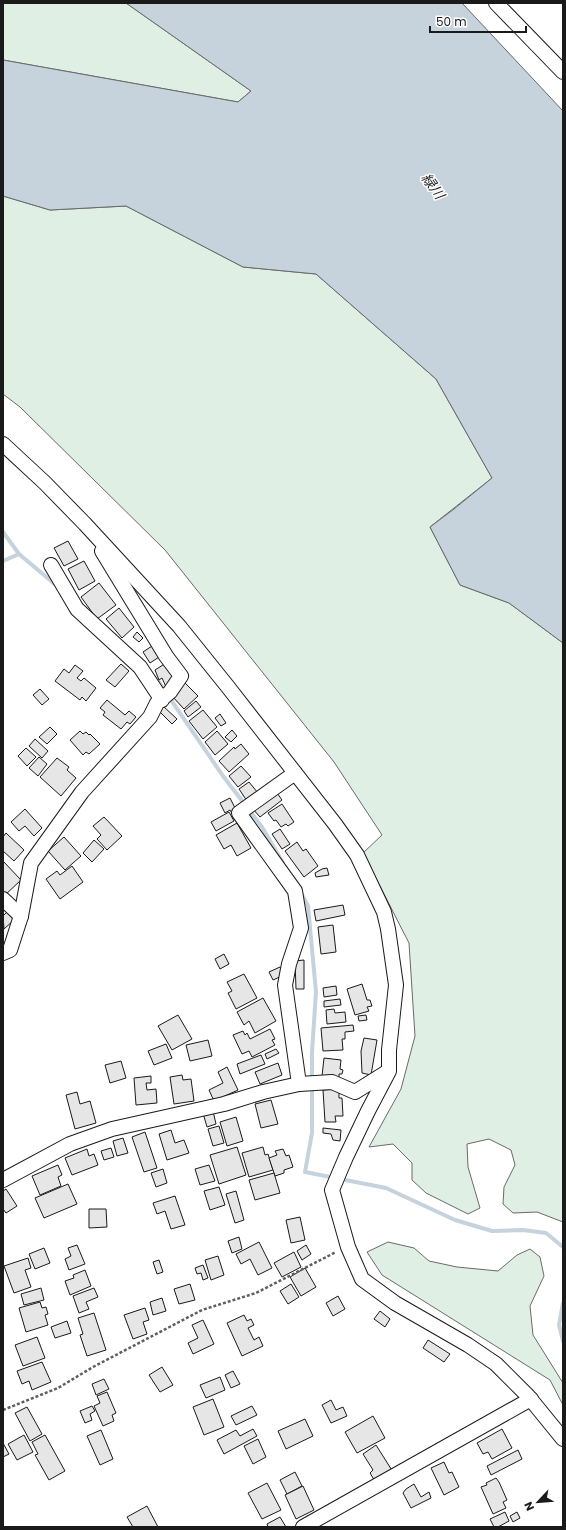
<svg xmlns="http://www.w3.org/2000/svg" width="566" height="1530" font-family="Poppins,'Noto Sans JP',sans-serif">
<rect width="100%" height="100%" fill="#fff"/>
<!-- green -->
<g fill="#e0efe3" stroke="#6a6a6a">
<polygon points="3,3 126,3 251,91 238,102 3,60"/>
<polygon points="3,196 50,210 126,206 243,267 316,274 436,379 492,478 430,527 460,585 509,603 563,643 563,1222 537,1212 513,1213 503,1204 504,1187 515,1165 511,1150 489,1139 467,1144 468,1167 480,1208 468,1214 426,1193 412,1180 412,1163 393,1144 369,1147 401,1089 415,1036 409,943 363,853 382,835 334,762 165,550 20,407 3,394"/>
<polygon points="388,1242 414,1248 429,1261 457,1267 498,1271 517,1255 530,1249 540,1257 544,1276 530,1306 533,1335 563,1383 563,1405 550,1380 382,1275 367,1252"/>
</g>
<!-- water -->
<polygon fill="#c6d2dc" stroke="#6a6a6a" points="126,3 462,3 563,111 563,643 509,603 460,585 430,527 454,509 492,478 436,379 316,274 243,267 126,206 50,210 3,196 3,60 238,102 251,91"/>
<g fill="none" stroke-linecap="round" stroke-linejoin="round">
<!-- stream -->
<g stroke="#c6d2dc" stroke-width="4">
<polyline points="3,532 19,554 57,586"/>
<polyline points="3,561 19,554"/>
<polyline points="154,677 158,681 223,776 262,827 283,863"/>
<polyline points="301,893 308,906 316,992 312,1052 312,1133 305,1172 386,1188 455,1220 492,1231 523,1230 546,1233 563,1247"/>
<polyline points="563,1303 559,1325 563,1341"/>
</g>
</g>
<!-- building -->
<g fill="#e6e6e6" stroke="#1a1a1a">
<polygon points="68,541 78,559 64,566 54,548"/>
<polygon points="84,561 95,581 79,590 68,569"/>
<polygon points="99,583 116,605 97,619 81,597"/>
<polygon points="119,608 134,627 122,638 106,619"/>
<polygon points="137,632 143,638 139,642 133,637"/>
<polygon points="152,646 159,657 150,663 143,652"/>
<polygon points="166,663 174,675 167,689 162,678 159,680 155,670"/>
<polygon points="121,664 129,671 115,687 106,680"/>
<polygon points="75,665 83,671 77,678 81,681 84,678 96,688 86,701 82,697 80,700 55,681 64,669 69,673"/>
<polygon points="185,683 198,696 184,709 172,696"/>
<polygon points="40,689 49,699 42,705 33,695"/>
<polygon points="107,700 125,715 129,711 136,717 130,724 127,722 121,729 103,715 105,712 100,708"/>
<polygon points="196,701 201,707 188,717 184,711"/>
<polygon points="163,706 177,719 172,724 159,711"/>
<polygon points="203,710 217,727 203,739 189,721"/>
<polygon points="220,714 226,723 221,726 215,718"/>
<polygon points="50,727 57,734 47,744 39,737"/>
<polygon points="232,730 237,736 231,742 225,737"/>
<polygon points="80,731 83,734 86,732 89,735 90,734 100,744 89,754 86,752 83,755 70,740"/>
<polygon points="217,731 228,744 215,755 205,742"/>
<polygon points="35,739 48,751 42,758 29,746"/>
<polygon points="241,744 249,754 229,772 219,761 234,747 235,749"/>
<polygon points="26,748 36,757 27,766 18,756"/>
<polygon points="39,757 47,764 38,776 29,768"/>
<polygon points="57,758 69,767 67,770 76,778 61,796 40,777"/>
<polygon points="241,766 251,777 238,787 229,776"/>
<polygon points="249,782 258,793 247,801 239,789"/>
<polygon points="275,790 282,800 260,817 252,808"/>
<polygon points="230,798 238,814 234,817 230,810 225,813 220,803"/>
<polygon points="282,804 294,822 288,826 286,824 281,827 276,820 274,821 268,813"/>
<polygon points="25,809 42,828 34,836 25,826 19,831 11,822"/>
<polygon points="229,812 234,821 216,831 211,822"/>
<polygon points="104,817 122,836 107,850 97,839 101,835 93,826"/>
<polygon points="237,823 251,848 237,856 231,845 224,849 216,835"/>
<polygon points="280,829 290,844 282,849 272,834"/>
<polygon points="6,833 24,850 14,861 3,851 3,837"/>
<polygon points="64,837 81,856 65,870 48,851"/>
<polygon points="94,840 104,849 92,862 83,853"/>
<polygon points="297,842 303,851 306,849 318,866 304,877 285,851"/>
<polygon points="3,861 21,880 4,896 3,895"/>
<polygon points="72,866 83,882 60,899 46,879 57,871 60,875"/>
<polygon points="327,868 329,875 316,877 315,873 322,869"/>
<polygon points="343,905 345,915 316,921 314,910"/>
<polygon points="7,912 14,920 4,929 3,916"/>
<polygon points="333,925 336,952 321,954 318,927"/>
<polygon points="224,954 229,964 220,969 215,959"/>
<polygon points="304,960 304,989 296,989 295,961"/>
<polygon points="280,967 284,975 273,980 269,972"/>
<polygon points="244,974 257,998 236,1009 228,993 232,991 227,982"/>
<polygon points="362,984 367,1000 370,1000 372,1006 367,1007 369,1011 355,1015 347,989"/>
<polygon points="336,986 337,995 324,997 323,988"/>
<polygon points="263,998 276,1021 255,1033 249,1021 244,1025 237,1012"/>
<polygon points="340,999 341,1005 324,1007 324,1001"/>
<polygon points="334,1009 335,1013 345,1012 346,1022 327,1024 326,1010"/>
<polygon points="178,1015 192,1039 172,1050 158,1026"/>
<polygon points="366,1015 367,1020 359,1021 358,1016"/>
<polygon points="353,1025 354,1031 345,1032 345,1039 342,1039 343,1050 323,1051 321,1028"/>
<polygon points="270,1029 275,1039 272,1040 275,1045 252,1057 249,1051 242,1054 233,1035 243,1031 245,1035 247,1033 250,1039"/>
<polygon points="364,1038 377,1040 371,1075 362,1073 361,1051"/>
<polygon points="208,1040 212,1056 190,1061 186,1045"/>
<polygon points="166,1044 172,1058 154,1065 148,1051"/>
<polygon points="276,1049 279,1053 267,1059 265,1054"/>
<polygon points="261,1055 265,1064 240,1074 237,1064"/>
<polygon points="324,1058 341,1060 340,1069 343,1070 342,1074 339,1074 339,1078 322,1076"/>
<polygon points="121,1061 126,1078 110,1083 105,1065"/>
<polygon points="278,1063 282,1075 260,1084 255,1072"/>
<polygon points="227,1067 238,1090 214,1101 209,1090 223,1083 218,1072"/>
<polygon points="182,1075 183,1080 191,1079 194,1101 174,1104 170,1077"/>
<polygon points="151,1076 151,1083 146,1083 147,1090 156,1089 157,1103 136,1105 134,1078"/>
<polygon points="339,1089 339,1098 342,1098 343,1116 335,1116 336,1122 325,1122 323,1090"/>
<polygon points="77,1092 80,1104 90,1101 96,1123 75,1129 66,1095"/>
<polygon points="271,1100 278,1124 261,1128 255,1104"/>
<polygon points="213,1111 216,1124 207,1127 203,1113"/>
<polygon points="236,1117 243,1141 227,1146 220,1122"/>
<polygon points="219,1126 224,1143 213,1146 208,1129"/>
<polygon points="323,1128 341,1130 340,1141 333,1140 331,1134 323,1133"/>
<polygon points="171,1130 175,1143 184,1140 189,1153 167,1160 159,1134"/>
<polygon points="145,1132 157,1168 144,1172 132,1137"/>
<polygon points="123,1138 128,1153 117,1156 113,1141"/>
<polygon points="237,1147 246,1175 219,1184 210,1155"/>
<polygon points="263,1147 265,1155 268,1154 273,1170 249,1177 242,1153"/>
<polygon points="111,1148 114,1157 104,1160 101,1151"/>
<polygon points="87,1149 89,1156 94,1154 98,1165 72,1175 65,1158"/>
<polygon points="283,1149 286,1156 289,1155 293,1167 284,1170 284,1173 275,1176 269,1158 277,1155 275,1151"/>
<polygon points="58,1165 62,1175 58,1177 61,1186 40,1195 32,1176"/>
<polygon points="209,1165 215,1181 200,1185 195,1169"/>
<polygon points="163,1169 167,1183 156,1187 151,1173"/>
<polygon points="274,1173 280,1193 255,1200 249,1180"/>
<polygon points="68,1184 77,1204 44,1218 35,1198"/>
<polygon points="219,1187 225,1205 210,1210 204,1191"/>
<polygon points="6,1189 17,1206 6,1213 3,1209 3,1191"/>
<polygon points="236,1191 244,1220 235,1223 226,1194"/>
<polygon points="175,1196 185,1225 171,1229 165,1211 157,1214 153,1203"/>
<polygon points="89,1209 106,1209 107,1227 89,1228"/>
<polygon points="300,1217 305,1240 291,1243 286,1220"/>
<polygon points="239,1237 242,1249 232,1253 228,1241"/>
<polygon points="259,1242 272,1268 258,1275 250,1259 241,1264 236,1254"/>
<polygon points="77,1245 85,1264 69,1270 65,1259 71,1256 68,1248"/>
<polygon points="306,1245 311,1254 302,1260 297,1251"/>
<polygon points="44,1248 50,1263 35,1269 29,1254"/>
<polygon points="294,1252 301,1267 282,1277 274,1263"/>
<polygon points="218,1256 224,1275 211,1280 205,1260"/>
<polygon points="28,1258 31,1268 25,1270 31,1287 14,1293 4,1266"/>
<polygon points="159,1260 163,1272 157,1274 153,1262"/>
<polygon points="203,1265 208,1278 203,1280 201,1273 197,1274 195,1268"/>
<polygon points="305,1268 316,1287 301,1296 290,1277"/>
<polygon points="85,1270 91,1286 70,1295 65,1281 74,1278 73,1275"/>
<polygon points="190,1284 195,1300 179,1304 174,1289"/>
<polygon points="291,1284 299,1297 288,1304 280,1291"/>
<polygon points="41,1288 44,1300 24,1305 21,1294"/>
<polygon points="94,1288 98,1297 86,1302 89,1309 79,1313 73,1296"/>
<polygon points="338,1296 345,1309 333,1316 326,1303"/>
<polygon points="162,1298 166,1311 153,1315 150,1302"/>
<polygon points="40,1302 42,1308 46,1307 48,1314 45,1315 48,1325 26,1332 19,1308"/>
<polygon points="145,1308 149,1320 143,1322 147,1334 133,1339 124,1315"/>
<polygon points="380,1311 390,1319 385,1327 374,1319"/>
<polygon points="94,1313 106,1350 87,1356 80,1335 83,1334 78,1318"/>
<polygon points="244,1315 247,1321 251,1319 254,1325 248,1328 254,1340 259,1337 263,1346 242,1356 227,1323"/>
<polygon points="203,1320 214,1344 193,1354 188,1343 198,1338 192,1325"/>
<polygon points="67,1321 71,1333 55,1338 51,1327"/>
<polygon points="37,1337 45,1358 23,1366 15,1345"/>
<polygon points="428,1340 450,1354 444,1362 423,1348"/>
<polygon points="42,1362 51,1382 32,1390 29,1381 22,1384 17,1371"/>
<polygon points="162,1367 173,1385 160,1392 149,1375"/>
<polygon points="233,1371 240,1384 231,1388 225,1375"/>
<polygon points="220,1377 225,1390 206,1398 200,1385"/>
<polygon points="104,1379 109,1389 96,1395 92,1384"/>
<polygon points="107,1392 116,1413 112,1415 114,1421 103,1426 94,1406 100,1403 97,1396"/>
<polygon points="213,1399 224,1427 204,1435 193,1407"/>
<polygon points="331,1400 336,1410 343,1407 347,1416 331,1423 322,1405"/>
<polygon points="92,1406 95,1411 90,1414 92,1420 85,1423 80,1411"/>
<polygon points="252,1406 257,1415 236,1425 231,1416"/>
<polygon points="27,1407 42,1434 30,1441 15,1413"/>
<polygon points="373,1416 385,1438 357,1453 345,1432"/>
<polygon points="305,1419 313,1436 286,1449 278,1431"/>
<polygon points="253,1429 257,1436 224,1454 217,1440 236,1430 240,1436"/>
<polygon points="502,1429 512,1448 492,1459 488,1452 483,1454 477,1443"/>
<polygon points="101,1430 113,1459 100,1465 87,1436"/>
<polygon points="24,1435 33,1452 17,1460 8,1444"/>
<polygon points="45,1435 65,1471 49,1480 35,1455 38,1454 32,1442"/>
<polygon points="258,1439 266,1457 253,1464 244,1446"/>
<polygon points="3,1443 9,1454 3,1457"/>
<polygon points="376,1445 393,1472 376,1483 370,1473 373,1470 363,1454"/>
<polygon points="518,1450 522,1459 491,1475 487,1466"/>
<polygon points="444,1462 449,1473 452,1472 459,1487 444,1495 431,1468"/>
<polygon points="295,1472 302,1486 287,1494 280,1480"/>
<polygon points="496,1478 499,1482 507,1500 503,1502 506,1508 493,1514 481,1487 487,1485 486,1483"/>
<polygon points="267,1483 281,1510 262,1519 248,1493"/>
<polygon points="414,1484 421,1497 429,1492 431,1498 411,1508 403,1493 406,1489"/>
<polygon points="303,1486 314,1510 296,1519 285,1495"/>
<polygon points="147,1506 158,1527 133,1527 127,1517"/>
<polygon points="505,1512 509,1521 498,1527 494,1527 490,1519"/>
<polygon points="517,1512 520,1518 513,1522 510,1516"/>
<polygon points="280,1517 286,1527 268,1527 267,1524"/>
</g>
<g fill="none" stroke-linecap="round" stroke-linejoin="round">
<defs>
<g id="minor">
<polyline points="496,3 563,72"/>
<polyline points="3,444 45,483 85,524 179,626 228,687 335,824 357,855 384,912 388,929 396,985 389,1050 389,1071 368,1111 346,1157 332,1190 348,1247 362,1279 395,1303 468,1345 496,1364 528,1396 563,1439"/>
<polyline points="51,565 77,609 140,667 162,700"/>
<polyline points="295,773 239,813 295,891 301,928 289,964 285,985 299,1084"/>
<polyline points="3,899 21,916"/>
<polyline points="3,953 10,950 21,916 31,863 82,792 150,717 157,703 170,692 181,676 166,656 102,551"/>
<polyline points="3,1180 70,1144 112,1129 224,1104 263,1092 299,1084 332,1082 355,1092 387,1072"/>
<polyline points="303,1527 531,1399"/>
</g>
</defs>
<!-- minor casing -->
<use href="#minor" stroke="#1a1a1a" stroke-width="16"/>
<!-- path -->
<polyline stroke="#5f5f5f" stroke-width="2.5" stroke-dasharray="3 2" stroke-linecap="butt" points="3,1410 58,1388 93,1367 202,1310 256,1293 336,1252"/>
<!-- minor -->
<use href="#minor" stroke="#fff" stroke-width="14"/>
</g>
<g text-anchor="middle" stroke-width="3" stroke-linejoin="round" paint-order="stroke">
<!-- water labels -->
<g font-size="14" font-style="italic" fill="#1a1a1a" stroke="#fff">
<text transform="translate(433 186) rotate(55)" y="5">緑川</text>
</g>
</g>
<!-- border -->
<rect width="566" height="1530" fill="none" stroke="#1a1a1a" stroke-width="8"/>
<!-- north arrow -->
<g transform="translate(538 1502) rotate(244)" stroke="#ffffff" stroke-width="3" paint-order="stroke">
<path d="M0-3L7 15L0 10L-7 15Z" fill="#1a1a1a"/>
<text y="-6" font-size="11" font-weight="bold" text-anchor="middle" fill="#1a1a1a">N</text>
</g>
<!-- scale -->
<path d="M430 26v6h96v-6" fill="none" stroke="#1a1a1a" stroke-width="2"/>
<text x="436" y="26" font-size="12" fill="#1a1a1a" stroke="#ffffff" stroke-width="3" paint-order="stroke">50 m</text>
</svg>
